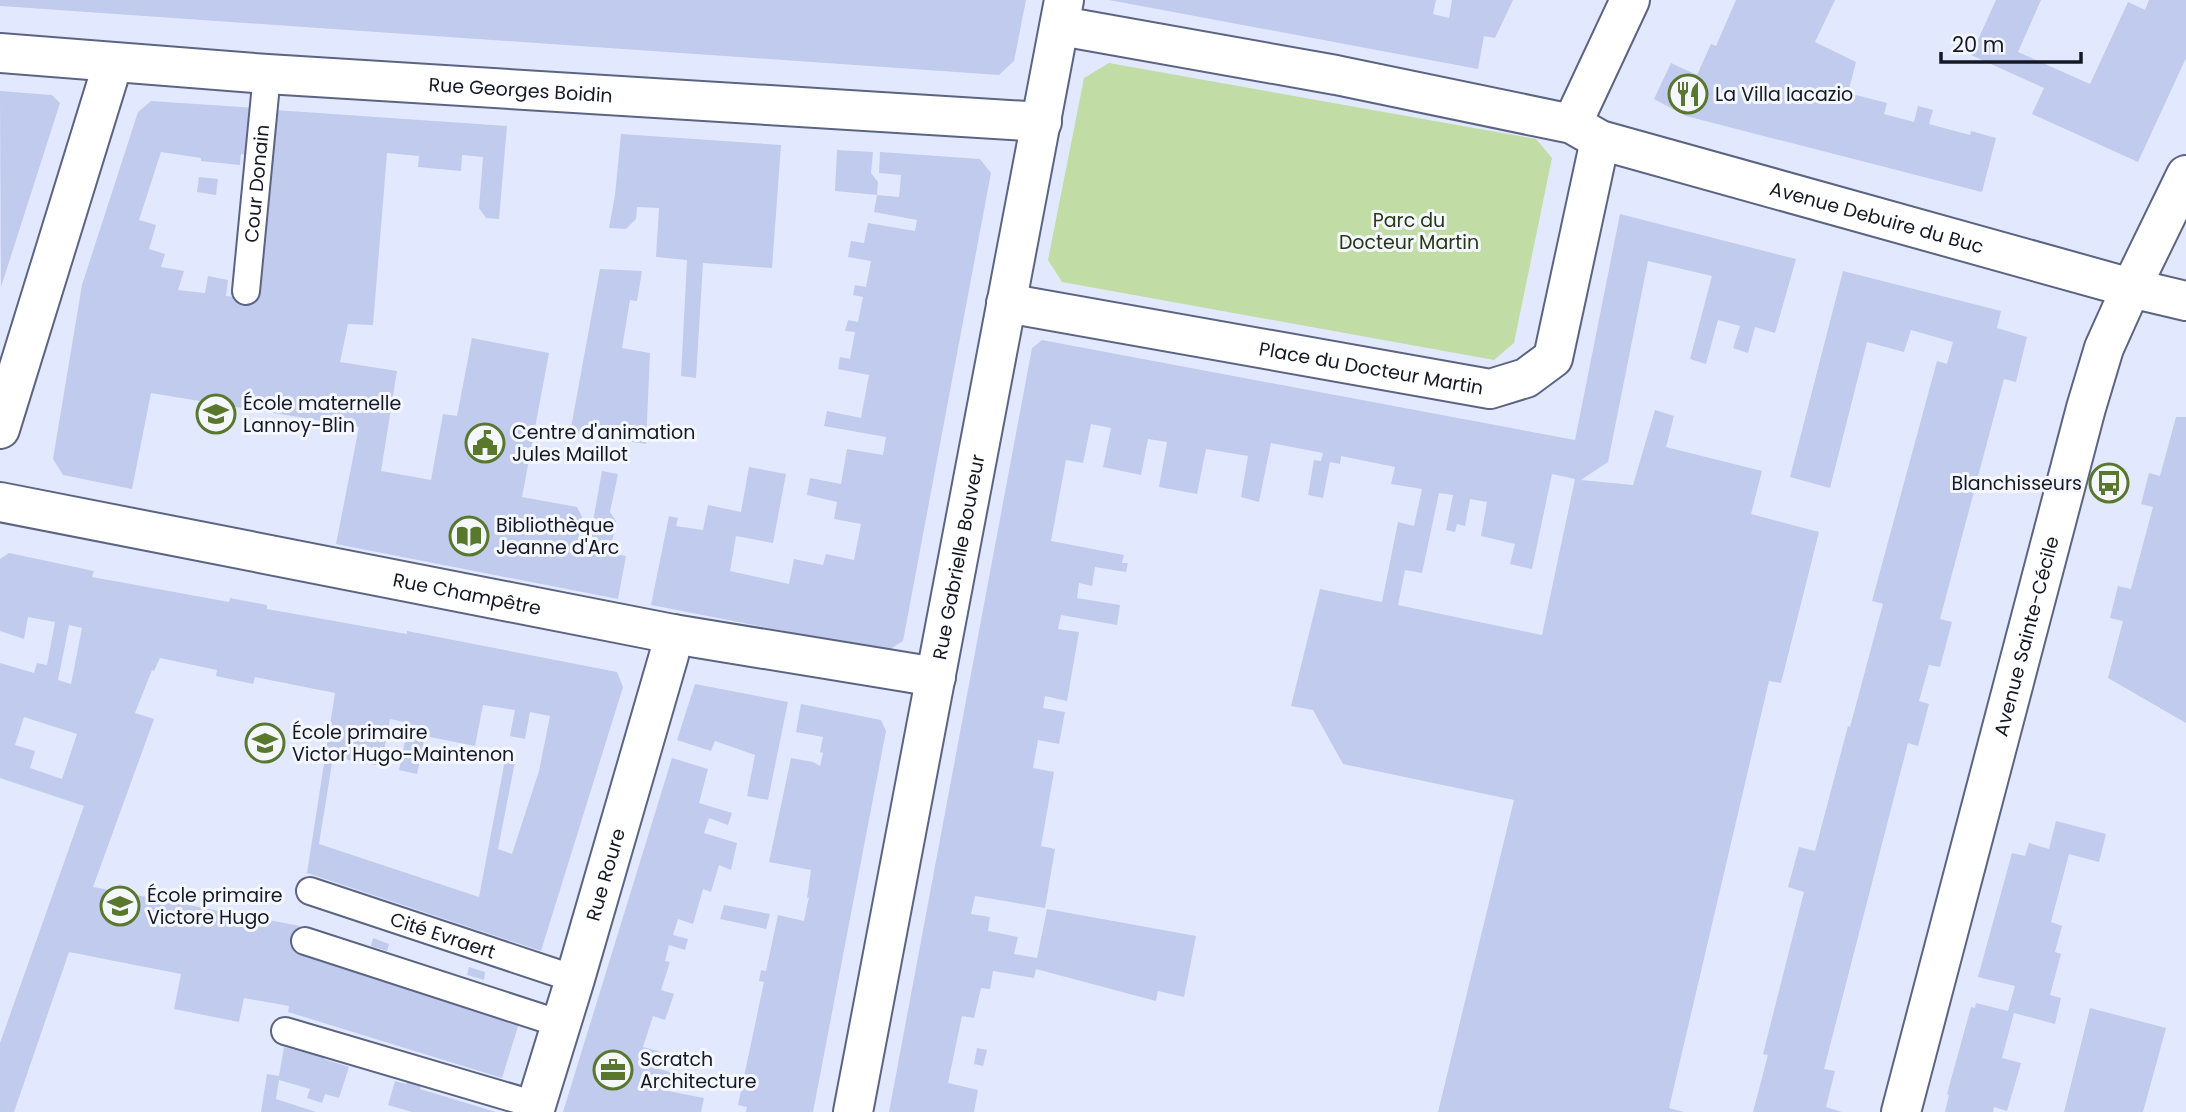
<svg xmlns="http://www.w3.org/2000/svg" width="2186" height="1112" font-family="Poppins,sans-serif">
<rect width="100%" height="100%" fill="#e2e9fe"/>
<!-- green -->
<polygon fill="#c2dca6" points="1109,63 1536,139 1552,158 1514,343 1494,360 1062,282 1048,260 1084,78"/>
<!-- building -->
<g fill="#c0cbed" fill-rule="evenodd">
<polygon points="0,0 1026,0 1014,61 999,75 15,7 0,6"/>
<polygon points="1109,0 1436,0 1433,14 1449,18 1452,0 1513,0 1495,38 1484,36 1478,69"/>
<polygon points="1736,0 1835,0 1815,42 1856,62 1848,93 1887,103 1884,114 1914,122 1918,106 1933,110 1929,124 1970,135 1971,131 1996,138 1982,192 1686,116 1654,99 1671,63 1697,75 1711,44 1716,46"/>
<polygon points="1996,0 2041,0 2018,52 2090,84 2128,2 2145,10 2149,0 2186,0 2186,58 2138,162 2032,114 2044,88 1971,55"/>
<polygon points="0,91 52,95 60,103 1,287"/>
<polygon points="151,101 257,108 252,156 241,154 240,165 201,161 201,158 161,152 139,220 156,225 149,249 165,254 161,267 184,271 178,290 205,293 208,276 228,280 226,296 255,299 275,110 507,126 499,219 486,218 479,208 483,157 462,155 461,171 418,167 419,156 387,153 373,325 348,324 340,362 397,371 381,471 431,480 443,414 457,416 472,338 549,353 522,497 577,507 582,517 577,547 588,549 602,471 618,474 610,512 616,521 610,553 626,556 618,599 336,544 359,427 151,393 132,489 63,475 53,459 82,285 138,112"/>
<polygon points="621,134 781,145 772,268 703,263 696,378 681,376 687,260 656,257 659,208 637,207 636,219 626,229 609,228 615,195"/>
<polygon points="837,150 873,152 871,173 878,182 877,195 835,191"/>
<polygon points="880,152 980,159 991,173 903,641 887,651 651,605 669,516 678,518 676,526 703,530 708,505 741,512 749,467 786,474 773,543 736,536 730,571 789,584 794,559 823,565 826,554 854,560 861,524 834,519 837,502 807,495 810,478 841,484 847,449 883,455 886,437 824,426 827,411 861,418 869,375 838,369 840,357 850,359 855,332 845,331 848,320 858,322 863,297 853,295 855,285 866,287 871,261 848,257 851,241 864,243 868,223 915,231 917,220 874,212 877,195 899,197 901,175 879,173"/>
<polygon points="199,177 218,179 216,195 197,192"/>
<path d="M1620,214L1796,259L1775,333L1755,327L1748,353L1733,348L1740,326L1718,320L1706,364L1690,359L1712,276L1648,261L1608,462L1581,480L1633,485L1655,410L1674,416L1666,447L1762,471L1751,514L1819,532L1781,683L1769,681L1669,1108L1684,1112H1438L1514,800L1343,764L1313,710L1291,706L1320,589L1382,602L1398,522L1414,526L1422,489L1391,484L1395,467L1341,456L1340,464L1330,462L1323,498L1308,495L1314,460L1321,461L1323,453L1271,443L1259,502L1241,497L1248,456L1206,449L1197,494L1159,487L1167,442L1148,439L1141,475L1103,467L1111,428L1091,424L1083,463L1066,460L1051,541L1124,555L1122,563H1128L1126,572L1095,567L1092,586L1079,583L1077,598L1120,605L1117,625L1061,615L1058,629L1079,632L1067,701L1045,696L1043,708L1065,712L1059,744L1038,740L1033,768L1054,772L1041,846L1055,849L1045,908L975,896L971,914L990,917L988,931L1018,937L1014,954L1037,958L1047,909L1196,936L1184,997L1158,991L1156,1001L1036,969L1034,978L993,971L990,989L981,988L974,1018L962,1016L948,1083L978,1090L974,1112H889L1032,348L1042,340L1575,440ZM1552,474L1575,479L1542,635L1398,605L1405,570L1422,573L1439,493L1453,495L1446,530L1455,532L1457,524L1465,526L1470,499L1487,502L1481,536L1515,544L1510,564L1532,569Z"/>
<polygon points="600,269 642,271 637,301 630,300 622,348 650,353 646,444 570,433"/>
<polygon points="1843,271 2001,311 1997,328 2027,337 2016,382 2004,379 1940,619 1952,622 1940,667 1929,665 1919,701 1929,704 1918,746 1908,743 1824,1069 1835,1071 1826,1107 1842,1112 1753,1112 1768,1055 1763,1054 1804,892 1788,887 1799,847 1815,851 1848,726 1850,727 1883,604 1872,601 1937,361 1947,364 1953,342 1911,330 1904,352 1867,342 1830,488 1790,477"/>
<polygon points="2176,417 2186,417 2186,723 2108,678 2123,621 2110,618 2118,586 2131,589 2153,507 2141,504 2149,473 2160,476"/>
<path d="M9,553L94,571L92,577L229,602L230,598L267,605V609L407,634V631L617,672L623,687L541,951L307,873L335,693L255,677L253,684L216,676L217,670L160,658L154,671L152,670L135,713L154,719L93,887L300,926L296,951L520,1020L502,1078L288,1012L289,1006L244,998L239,1022L174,1009L181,974L69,952L14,1112H0V1043L84,806L0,778V663L34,673L37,663L47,665L55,622L28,617L24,639L0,631V559ZM69,625L82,628L71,684L58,680ZM483,705L515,710L510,736L525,739L530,712L550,716L539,771L512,854L498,849L515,762L505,760L479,897L319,844L333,757L381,766L390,719L409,723L399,770L417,774L425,736L475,746ZM24,717L77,734L62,779L30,768L35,751L15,745Z"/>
<polygon points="695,684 788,702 768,800 747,796 755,755 715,741 711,751 677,740"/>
<polygon points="801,704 881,720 886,731 813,1112 746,1112 747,1107 738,1105 764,982 759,981 761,970 766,971 778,915 804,921 809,897 807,898 811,870 769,862 791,758 813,762 820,766 823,753 820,752 823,737 796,732"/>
<polygon points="672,758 708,769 699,803 732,813 728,825 709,818 704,833 737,843 731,870 719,865 711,892 703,889 693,924 678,919 673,935 688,939 685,950 669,945 665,961 670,962 661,990 674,994 665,1020 653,1016 643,1047 661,1052 656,1068 673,1073 668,1091 704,1098 701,1112 563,1112"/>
<polygon points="2056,821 2106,834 2099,862 2069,854 2051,922 2062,926 2055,952 2061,954 2050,995 2061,998 2055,1024 2014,1013 2002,1058 2021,1063 2007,1111 1994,1107 1993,1112 1945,1112 1949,1095 1947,1094 1971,1007 1975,1008 1976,1003 2008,1011 2015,986 1978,977 2012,853 2025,856 2029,843 2049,849"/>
<polygon points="724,905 770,914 766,929 720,919"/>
<polygon points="373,938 389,944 387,951 371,946"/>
<polygon points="469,967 485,972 484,980 467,975"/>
<polygon points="2090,1008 2166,1028 2143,1112 2064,1112"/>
<polygon points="284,1047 310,1054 312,1048 327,1052 324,1059 349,1067 339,1098 325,1094 322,1103 307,1098 310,1089 279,1080 276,1099 316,1112 261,1112 267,1074 279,1076"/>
<polygon points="977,1048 987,1050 983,1066 974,1064"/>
<polygon points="408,1077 422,1082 420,1089 496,1112 412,1112 388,1105 395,1081 406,1084"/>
</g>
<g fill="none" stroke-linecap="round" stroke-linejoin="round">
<defs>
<g id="lane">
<path id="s1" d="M246,291L267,74"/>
<path id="s2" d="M310,891L575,979"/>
<polyline points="305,941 561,1024"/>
<polyline points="285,1031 536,1105"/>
</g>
<g id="street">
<path id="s3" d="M1061,26L1336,75L1572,124L1600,140L2131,288L2186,301"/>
<path id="s4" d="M0,53L267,74L1042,122"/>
<polyline points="1572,124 1630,0"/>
<path id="s5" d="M1006,303L1490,389L1526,378L1553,358L1600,140"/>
<path id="s6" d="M0,502L673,634L936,677"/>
<path id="s7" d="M534,1112L575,979L669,655L673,634"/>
<path id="s8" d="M853,1112L1064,0"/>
</g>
<g id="secondary">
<polyline points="0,429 113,63"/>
<path id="s9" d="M1901,1112L2086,408L2104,348L2131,288L2186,175"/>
</g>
</defs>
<!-- lane casing -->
<use href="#lane" stroke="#5b6482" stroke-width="30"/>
<!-- street casing -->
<use href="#street" stroke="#5b6482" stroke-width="42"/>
<!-- secondary casing -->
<use href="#secondary" stroke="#5b6482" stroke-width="42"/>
<!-- lane -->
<use href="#lane" stroke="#fff" stroke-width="26"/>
<!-- street -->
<use href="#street" stroke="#fff" stroke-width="38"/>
<!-- secondary -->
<use href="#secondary" stroke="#fff" stroke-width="38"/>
</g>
<!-- icons -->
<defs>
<symbol id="restaurant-ring" viewBox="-11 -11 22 22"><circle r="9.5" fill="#f4f7fe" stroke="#59782e" stroke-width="1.5"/><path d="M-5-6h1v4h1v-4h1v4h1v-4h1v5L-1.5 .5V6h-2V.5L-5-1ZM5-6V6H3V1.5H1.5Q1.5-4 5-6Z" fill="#59782e"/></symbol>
<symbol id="school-ring" viewBox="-11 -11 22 22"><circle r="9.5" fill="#f4f7fe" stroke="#59782e" stroke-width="1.5"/><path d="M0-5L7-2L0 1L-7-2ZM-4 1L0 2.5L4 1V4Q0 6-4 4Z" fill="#59782e"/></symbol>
<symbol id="civic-ring" viewBox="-11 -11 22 22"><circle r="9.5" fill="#f4f7fe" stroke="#59782e" stroke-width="1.5"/><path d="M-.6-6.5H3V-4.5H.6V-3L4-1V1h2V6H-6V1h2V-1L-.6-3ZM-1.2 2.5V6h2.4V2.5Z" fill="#59782e"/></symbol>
<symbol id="bus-ring" viewBox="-11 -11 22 22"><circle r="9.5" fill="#f4f7fe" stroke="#59782e" stroke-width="1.5"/><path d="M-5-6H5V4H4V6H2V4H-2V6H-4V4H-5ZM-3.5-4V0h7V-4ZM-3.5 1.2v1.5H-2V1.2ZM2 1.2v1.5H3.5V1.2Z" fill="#59782e"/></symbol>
<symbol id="library-ring" viewBox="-11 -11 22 22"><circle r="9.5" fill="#f4f7fe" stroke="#59782e" stroke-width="1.5"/><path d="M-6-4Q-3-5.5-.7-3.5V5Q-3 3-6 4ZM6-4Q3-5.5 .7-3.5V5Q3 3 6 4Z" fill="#59782e"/></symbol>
<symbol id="office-ring" viewBox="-11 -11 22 22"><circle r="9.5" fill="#f4f7fe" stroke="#59782e" stroke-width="1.5"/><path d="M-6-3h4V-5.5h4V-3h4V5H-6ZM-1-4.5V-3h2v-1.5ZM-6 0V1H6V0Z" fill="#59782e"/></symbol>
</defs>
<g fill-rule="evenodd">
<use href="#restaurant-ring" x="1666" y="72" width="44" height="44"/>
<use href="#school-ring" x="194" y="392" width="44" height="44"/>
<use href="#civic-ring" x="463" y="421" width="44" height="44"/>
<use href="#bus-ring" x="2087" y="461" width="44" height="44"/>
<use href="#library-ring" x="447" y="514" width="44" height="44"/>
<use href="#school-ring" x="243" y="721" width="44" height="44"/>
<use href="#school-ring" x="98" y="884" width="44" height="44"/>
<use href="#office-ring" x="591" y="1048" width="44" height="44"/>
</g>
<g text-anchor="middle" stroke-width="6" stroke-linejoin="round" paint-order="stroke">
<!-- street labels -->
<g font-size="19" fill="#151925" stroke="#f4f7fe">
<text dy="7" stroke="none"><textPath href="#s4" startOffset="522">Rue Georges Boidin</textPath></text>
<text dy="7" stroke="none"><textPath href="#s1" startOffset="108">Cour Donain</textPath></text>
<text dy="7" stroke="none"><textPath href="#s3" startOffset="840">Avenue Debuire du Buc</textPath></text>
<text dy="7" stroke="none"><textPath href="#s5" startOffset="371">Place du Docteur Martin</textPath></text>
<text dy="7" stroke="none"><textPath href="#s8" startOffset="565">Rue Gabrielle Bouveur</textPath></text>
<text dy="7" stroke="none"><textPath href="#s6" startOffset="476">Rue Champêtre</textPath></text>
<text dy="7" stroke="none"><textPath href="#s9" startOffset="492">Avenue Sainte-Cécile</textPath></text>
<text dy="7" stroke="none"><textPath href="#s7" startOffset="248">Rue Roure</textPath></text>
<text dy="7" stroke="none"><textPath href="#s2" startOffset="140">Cité Evraert</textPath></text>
</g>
<!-- poi labels -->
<g font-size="19" fill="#151925" stroke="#f4f7fe" text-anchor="start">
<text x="1715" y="101">La Villa Iacazio</text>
<text x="243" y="410">École maternelle<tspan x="243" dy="22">Lannoy-Blin</tspan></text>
<text x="512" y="439">Centre d'animation<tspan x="512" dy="22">Jules Maillot</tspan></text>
<text x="2082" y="490" text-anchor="end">Blanchisseurs</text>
<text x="496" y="532">Bibliothèque<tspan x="496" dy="22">Jeanne d'Arc</tspan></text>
<text x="292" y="739">École primaire<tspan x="292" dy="22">Victor Hugo-Maintenon</tspan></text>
<text x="147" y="902">École primaire<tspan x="147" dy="22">Victore Hugo</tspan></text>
<text x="640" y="1066">Scratch<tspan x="640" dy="22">Architecture</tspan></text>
</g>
<!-- park labels -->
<g font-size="19" fill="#283714" stroke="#f4f7fe">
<text x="1409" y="227">Parc du<tspan x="1409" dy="22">Docteur Martin</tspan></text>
</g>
</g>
<!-- scale -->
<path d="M1941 52v10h140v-10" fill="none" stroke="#151925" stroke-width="3.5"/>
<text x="1952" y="52" font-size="21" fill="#151925" stroke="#f4f7fe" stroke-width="5" paint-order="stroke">20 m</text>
</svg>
